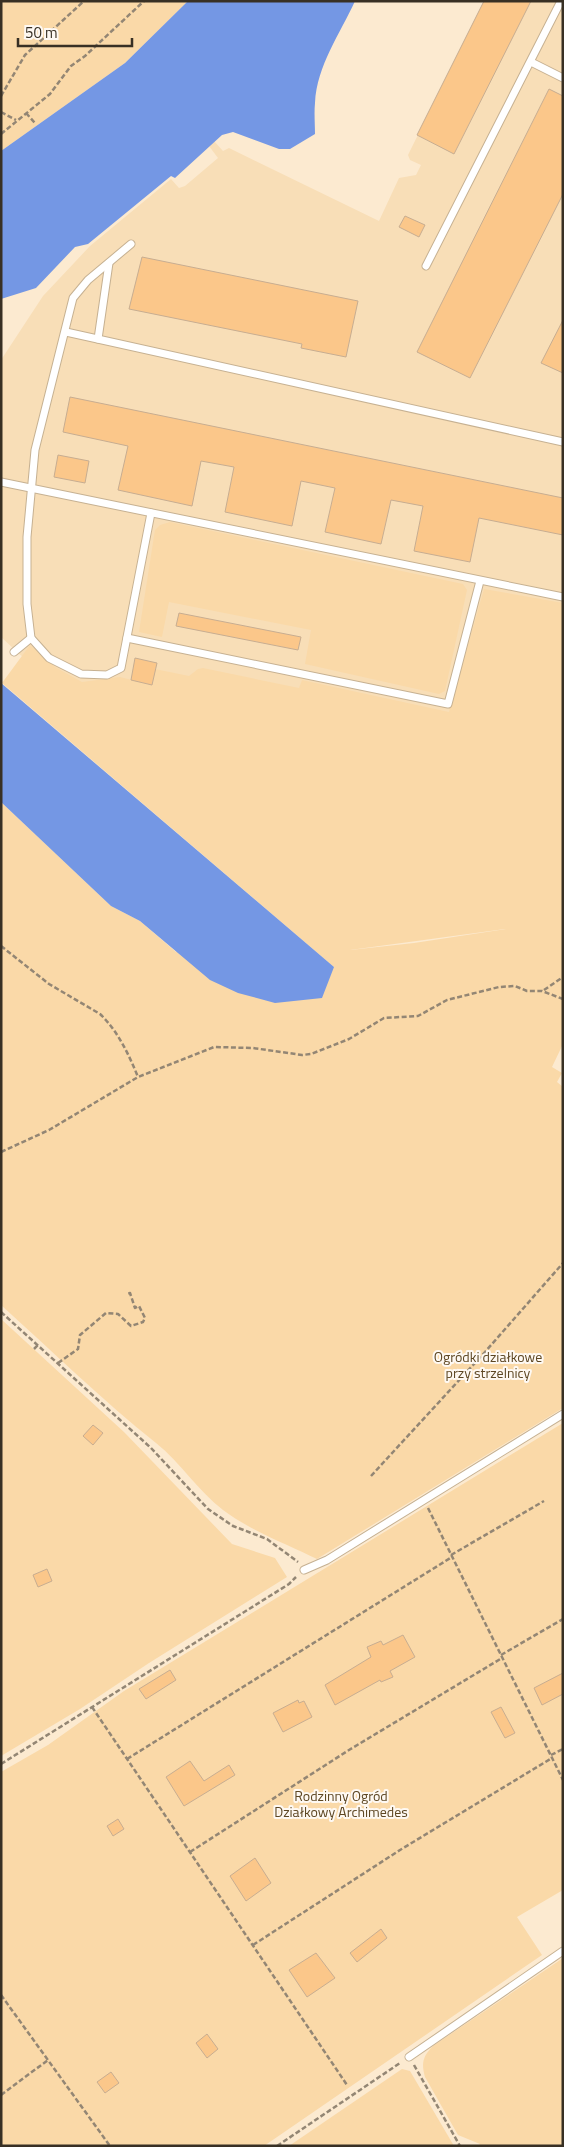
<svg xmlns="http://www.w3.org/2000/svg" width="564" height="2147" font-family="'Titillium Web',sans-serif">
<rect width="100%" height="100%" fill="#fcead0"/>
<!-- built -->
<polygon fill="#f8deb7" points="484,1 563,1 563,754 68,699 1,637 1,360 43,296 90,246 171,179 179,188 185,186 218,158 209,146 214,141 223,151 229,148 379,221 399,178 416,175 421,165 410,160 408,155"/>
<!-- green -->
<g fill="#fad9a8" fill-rule="evenodd">
<polygon points="1,1 188,1 125,63 1,151"/>
<polygon points="170,522 463,584 467,590 445,691 439,694 305,664 311,630 169,602 162,637 139,632 155,530 160,525"/>
<path d="M484,589L563,603V1044L552,1067L562,1073L557,1082L563,1087V1408L317,1559C287,1544 251,1531 223,1510C198,1491 181,1463 156,1443C102,1400 53,1352 1,1305V802L111,906L140,921L176,952L334,967L2,683L30,645L55,667L82,682L120,677L152,685L155,669L189,676L198,669L203,668L299,688L302,680L449,712ZM506,929L414,943L350,950L505,929Z"/>
<polygon points="1,1319 124,1432 232,1544 275,1558 287,1577 149,1663 80,1709 1,1756"/>
<polygon points="563,1423 563,1890 517,1917 542,1955 264,2146 1,2146 1,1772 48,1745 124,1691"/>
<path d="M563,1958V2146H478L480,2144L458,2135L425,2077C421,2063 423,2056 433,2046Z"/>
<polygon points="402,2069 410,2071 454,2146 289,2146"/>
</g>
<!-- water -->
<g fill="#7497e4">
<path d="M188,1H355C340,34 317,65 315,103C314,113 315,124 315,134L290,149H279L233,132L222,135L175,178L171,176L88,244L75,247L36,288L1,299V151L125,63Z"/>
<polygon points="1,683 334,967 322,998 275,1003 238,993 210,980 140,921 111,906 1,802"/>
</g>
<!-- building -->
<g fill="#fbc78a" stroke="#c7ad91">
<polygon points="484,1 531,1 454,154 417,135"/>
<polygon points="549,89 563,96 563,194 470,378 417,352"/>
<polygon points="405,216 425,225 419,237 399,227"/>
<polygon points="142,257 358,301 346,357 301,348 302,344 129,309"/>
<polygon points="563,320 563,373 541,363"/>
<polygon points="70,397 563,498 563,535 479,518 470,562 414,551 423,506 391,500 381,544 325,532 335,488 301,481 292,526 225,512 234,467 201,461 192,506 118,490 128,446 63,432"/>
<polygon points="58,455 89,461 85,483 54,477"/>
<polygon points="179,613 301,637 298,650 176,626"/>
<polygon points="135,658 157,663 152,685 131,680"/>
<polygon points="93,1425 103,1433 93,1445 83,1436"/>
<polygon points="47,1569 52,1581 38,1587 33,1575"/>
<polygon points="403,1635 415,1657 390,1671 393,1677 381,1682 380,1680 335,1705 325,1685 371,1657 367,1647 381,1641 383,1645"/>
<polygon points="170,1670 176,1680 146,1699 139,1689"/>
<polygon points="563,1673 563,1694 542,1705 534,1688"/>
<polygon points="298,1700 299,1703 304,1701 312,1717 283,1732 273,1713"/>
<polygon points="501,1707 515,1733 505,1738 491,1712"/>
<polygon points="190,1761 204,1781 229,1765 235,1775 184,1806 166,1777"/>
<polygon points="118,1819 124,1829 113,1836 107,1826"/>
<polygon points="255,1858 271,1883 246,1901 230,1876"/>
<polygon points="381,1929 387,1938 357,1962 350,1953"/>
<polygon points="316,1953 335,1978 307,1997 289,1970"/>
<polygon points="207,2034 218,2049 207,2058 196,2043"/>
<polygon points="111,2072 119,2083 105,2093 97,2082"/>
</g>
<g fill="none" stroke-linecap="round" stroke-linejoin="round">
<defs>
<g id="service">
<polyline points="531,62 563,78"/>
<polyline points="131,244 88,280 73,298 35,450 27,537 27,604 31,638 49,658 81,674 107,675 121,668 151,513"/>
<polyline points="426,266 561,1"/>
<polyline points="66,332 563,442"/>
<polyline points="98,339 109,263"/>
<polyline points="1,482 563,597"/>
<polyline points="127,638 448,704 480,581"/>
<polyline points="14,652 31,638"/>
<polyline points="304,1570 327,1560 563,1414"/>
<polyline points="409,2057 563,1951"/>
</g>
</defs>
<!-- service casing -->
<use href="#service" stroke="#c6b192" stroke-width="9"/>
<!-- path -->
<g stroke="#938674" stroke-width="2.5" stroke-dasharray="5 2.5" stroke-linecap="butt">
<polyline points="1,96 25,55 84,1"/>
<polyline points="1,112 16,120"/>
<polyline points="26,113 35,123"/>
<polyline points="1,134 50,94 71,66 85,56 144,1"/>
<path d="M1,946L49,984L100,1014C118,1031 129,1055 138,1077"/>
<polyline points="544,990 563,977"/>
<polyline points="1,1152 49,1130 138,1077 214,1047 253,1048 302,1055 311,1054 349,1039 384,1018 418,1016 447,1000 499,987 515,986 527,991 542,991 563,999"/>
<polyline points="1,1312 151,1448 208,1509 233,1526 267,1539 298,1562"/>
<polyline points="34,1349 38,1345"/>
<polyline points="58,1363 78,1349 80,1335 106,1313 118,1314 131,1326 143,1322 145,1318 139,1306 135,1308 130,1293 127,1294"/>
<polyline points="371,1476 485,1352 563,1263"/>
<polyline points="428,1508 563,1780"/>
<polyline points="451,1555 544,1501"/>
<polyline points="501,1655 563,1619"/>
<polyline points="92,1707 347,2085"/>
<polyline points="551,1755 563,1749"/>
<polyline points="127,1759 452,1557"/>
<polyline points="1,1764 289,1584 296,1577"/>
<polyline points="190,1852 349,1750 502,1658"/>
<polyline points="253,1945 400,1850 552,1758"/>
<polyline points="1,1995 110,2146"/>
<polyline points="414,2065 460,2146"/>
<polyline points="1,2095 48,2060"/>
<polyline points="277,2146 400,2063"/>
</g>
<!-- service -->
<use href="#service" stroke="#fff" stroke-width="7"/>
</g>
<g text-anchor="middle" stroke-width="4" stroke-linejoin="round" paint-order="stroke">
<!-- park labels -->
<g font-size="14" fill="#5d4622" stroke="#fef9f3">
<text x="488" y="1362">Ogródki działkowe<tspan x="488" dy="16">przy strzelnicy</tspan></text>
<text x="341" y="1801">Rodzinny Ogród<tspan x="341" dy="16">Działkowy Archimedes</tspan></text>
</g>
</g>
<!-- border -->
<rect width="564" height="2147" fill="none" stroke="#383024" stroke-width="5"/>
<!-- scale -->
<path d="M18 38v8h114v-8" fill="none" stroke="#383024" stroke-width="2.5"/>
<text x="25" y="38" font-size="15" fill="#383024" stroke="#fef9f3" stroke-width="4" paint-order="stroke">50 m</text>
</svg>
